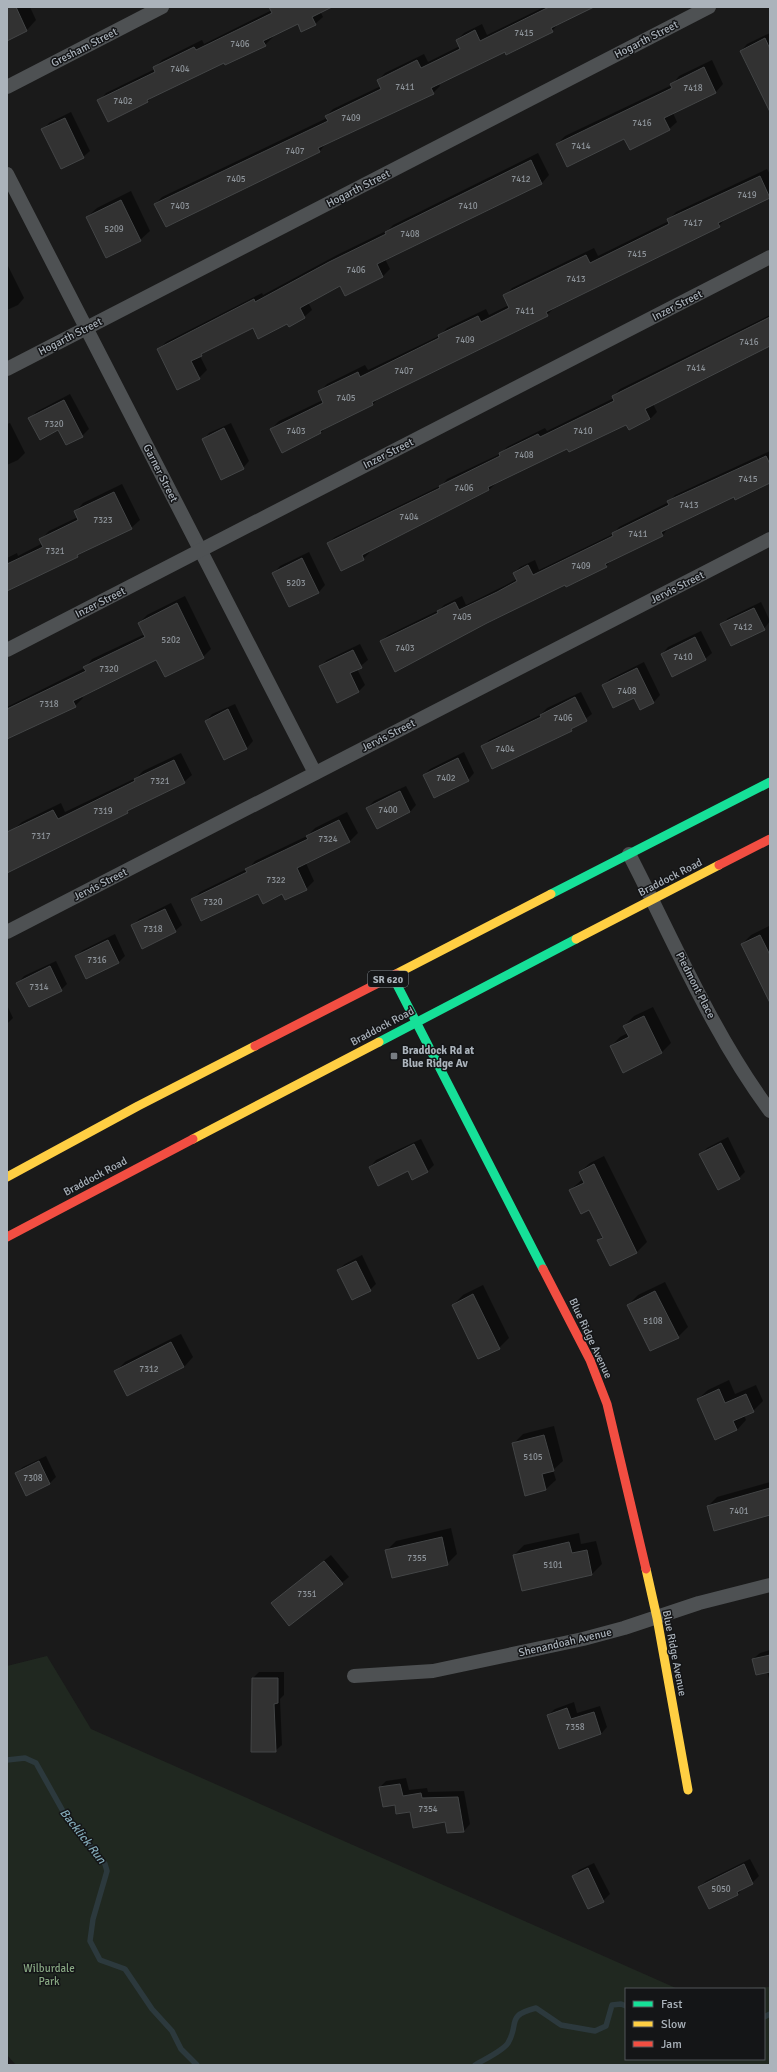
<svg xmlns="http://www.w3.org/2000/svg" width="777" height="2072" font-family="Signika,sans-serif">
<rect width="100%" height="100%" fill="#1a1a1a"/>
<!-- green -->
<polygon fill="#202820" points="47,1656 91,1729 678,1989 626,1989 626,2059 764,2059 764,1989 721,1989 770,1987 770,2065 16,2065 7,2055 7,1666"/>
<!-- shadow -->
<g fill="#0007">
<polygon points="7,7 30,7 36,20 27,30 7,39"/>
<polygon points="272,7 328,7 320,11 323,17 315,24 298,23 272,35 273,37 265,45 225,64 224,62 152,97 147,102 99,101 106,93 155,69 154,68 162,60 202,40 204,44 272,10"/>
<polygon points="544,7 591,7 559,23 552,31 506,51 439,84 440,86 433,93 326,143 320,151 166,226 155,204 162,197 327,118 326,116 333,109 381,86 378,80 385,73 424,54 428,62 460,46 457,40 464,33 482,24 487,35"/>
<polygon points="770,33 770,88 741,51 747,44"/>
<polygon points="712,60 723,84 716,92 673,113 677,122 669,129 625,138 557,144 565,136 672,85 679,76"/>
<polygon points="71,112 90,151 83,157 43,130 49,123"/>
<polygon points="538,153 549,175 542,183 385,259 390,269 383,276 346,295 341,285 308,302 312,310 304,317 288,323 253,327 207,350 200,356 207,370 199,378 159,349 166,342 262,293 263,295 337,255 388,230 393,225"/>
<polygon points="767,169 770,174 770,196 726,218 719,226 555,307 547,315 380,397 373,404 327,426 321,433 271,429 279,421 323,400 319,392 327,384 365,365 368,370 439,336 447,328 486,309 489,315 509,305 505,296 512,288 594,248 598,256 669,221 668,220 676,212"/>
<polygon points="131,191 150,231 140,240 87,217 97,208"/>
<polygon points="7,264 24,298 18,305 7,310"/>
<polygon points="770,315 770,345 653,404 657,412 650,419 629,429 626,423 568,447 496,483 489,490 369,550 370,552 363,559 328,543 335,537 442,485 447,479 500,454 507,447 545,428 547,431 614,398 613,396 620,389"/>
<polygon points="70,394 89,429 82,436 30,418 36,412"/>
<polygon points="10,423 25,453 18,460 7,465 7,424"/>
<polygon points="231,423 249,461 243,468 203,440 209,433"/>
<polygon points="770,451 770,482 735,496 668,528 663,535 612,560 606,566 566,583 381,641 388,635 439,610 444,605 462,596 466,605 504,586 517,579 514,573 520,567 535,560 539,570 613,534 619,527 669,502 675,495"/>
<polygon points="122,484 140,520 131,528 7,591 7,558 17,553 18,556 43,543 41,539 49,531 78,517 75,512 83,503"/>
<polygon points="309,552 325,585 319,592 290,606 274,573 280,566"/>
<polygon points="185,596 211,649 203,657 157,658 81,695 83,698 75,706 7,738 7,707 85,668 92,659 145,634 139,623 147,615"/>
<polygon points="761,602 770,621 764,629 722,625 728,618"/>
<polygon points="701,631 712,653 705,659 662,654 668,647"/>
<polygon points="360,644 368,660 357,669 365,685 359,691 337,702 320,666 327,660"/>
<polygon points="644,662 660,695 654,702 641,708 635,696 603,685 610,679"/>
<polygon points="581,692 592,714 571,730 483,747 489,740 540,715 547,708"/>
<polygon points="235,704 253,741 247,748 225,759 206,721 212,714"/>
<polygon points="464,752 474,773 468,780 424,775 430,769"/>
<polygon points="181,753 192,775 184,782 7,872 7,836 22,822 61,803 65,812 136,778 143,771"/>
<polygon points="406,786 416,805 410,812 367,808 374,801"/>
<polygon points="347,812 358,833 350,841 306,863 314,881 306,889 282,893 258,892 192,900 200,892 249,868 255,861 307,836 315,828"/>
<polygon points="171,903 182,925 175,931 132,926 139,919"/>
<polygon points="769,926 770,927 770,1001 742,944 751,935"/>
<polygon points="115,934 125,956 119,962 87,978 76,956 83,950"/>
<polygon points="56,961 67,984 61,990 18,983 24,976"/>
<polygon points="7,1005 13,1018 7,1024"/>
<polygon points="653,1007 671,1043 661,1053 611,1046 620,1037 628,1033 624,1026 634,1016"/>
<polygon points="728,1137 745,1172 739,1178 701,1154 707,1148"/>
<polygon points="421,1139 434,1165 427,1172 370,1167 376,1160"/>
<polygon points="604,1156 647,1242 637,1252 610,1265 598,1241 603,1236 590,1209 570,1190 583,1179 580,1172 590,1163"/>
<polygon points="362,1255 376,1284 370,1290 338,1270 345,1264"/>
<polygon points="665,1282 688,1327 678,1337 628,1305 638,1295"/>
<polygon points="483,1285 509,1338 499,1348 453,1305 463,1295"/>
<polygon points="181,1334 193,1357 184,1367 116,1371 125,1362"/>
<polygon points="729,1380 735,1394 756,1385 763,1401 753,1411 744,1415 746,1420 737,1430 698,1399 708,1390"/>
<polygon points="554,1426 563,1461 553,1470 556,1480 546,1489 526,1494 513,1444 523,1434"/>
<polygon points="46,1456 56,1477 50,1483 26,1494 16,1473 23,1467"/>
<polygon points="770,1482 770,1514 708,1506 717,1497"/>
<polygon points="451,1528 457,1554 447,1564 386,1551 396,1541"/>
<polygon points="579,1533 581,1544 596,1541 602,1564 592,1574 522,1590 514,1555 524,1545"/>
<polygon points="331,1555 349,1577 289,1625 272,1603"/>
<polygon points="770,1650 770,1678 769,1679 767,1671 753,1659 760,1653"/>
<polygon points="259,1672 284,1672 284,1695 280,1699 282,1745 275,1751 253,1678"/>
<polygon points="574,1702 577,1713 600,1706 607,1727 601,1734 548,1715 555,1709"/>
<polygon points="406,1778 409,1790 427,1788 428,1792 464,1791 470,1824 464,1831 448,1832 446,1821 411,1811 396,1804 380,1787 386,1781"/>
<polygon points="750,1859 759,1876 752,1883 744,1887 738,1894 710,1908 699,1887 706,1881"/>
<polygon points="594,1863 610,1894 603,1901 573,1876 579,1870"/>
</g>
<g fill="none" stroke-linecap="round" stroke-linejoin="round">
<!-- stream -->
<g stroke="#2c393d" stroke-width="5.5">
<polyline points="7,1760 25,1758 36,1763 64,1813 105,1864 107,1871 93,1919 90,1941 100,1960 125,1969 152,2009 172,2031 181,2049 197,2065"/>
<polyline points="764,2017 770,2014"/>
<path d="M475,2065C483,2060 503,2051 508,2043C520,2023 505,2016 536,2008L561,2025L595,2031L606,2026L612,2005L621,2004L626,2006"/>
</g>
</g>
<!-- building -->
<g fill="#323232" stroke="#434546">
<polygon points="7,7 16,7 27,31 7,41"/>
<polygon points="269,7 332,7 312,17 316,25 301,32 298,24 263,41 266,46 225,65 224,63 147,100 148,102 108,122 97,100 155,72 153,67 194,47 196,50 272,13"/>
<polygon points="549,7 594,7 551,28 553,32 506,55 505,52 431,88 434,94 318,148 320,152 166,227 154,204 328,121 325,116 381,89 377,80 417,60 421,68 460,49 456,40 475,30 480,41"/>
<polygon points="765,38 770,49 770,112 740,51"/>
<polygon points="704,67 716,93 664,118 670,130 630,150 624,139 567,167 556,144 672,88 670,84"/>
<polygon points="65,118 84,158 61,169 41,129"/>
<polygon points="531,160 542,184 377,264 383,277 345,296 340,286 300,308 305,318 289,327 287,324 258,339 253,328 201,354 202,356 191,361 200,379 177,390 157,349 254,299 255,302 329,262 386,234 385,232"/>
<polygon points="760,176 770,198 718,223 720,227 546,312 548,316 372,402 373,405 320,431 321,433 282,453 270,429 323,403 318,391 358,372 360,377 439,338 438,335 478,316 481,322 509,308 503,295 586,255 590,263 669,224 667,219"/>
<polygon points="121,200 141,241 106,258 86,217"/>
<polygon points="770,317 770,346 645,409 650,419 629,430 626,425 569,452 567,449 488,487 489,490 362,555 364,560 341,571 327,543 440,488 439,486 500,456 499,453 538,434 540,437 614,401 612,396"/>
<polygon points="64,400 83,437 66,445 58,430 40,440 28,418"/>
<polygon points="224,428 244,469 221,480 202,439"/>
<polygon points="766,456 770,464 770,483 735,500 734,497 661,532 663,536 605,564 607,567 566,587 565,585 487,623 395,672 380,641 438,613 437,611 455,602 459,610 497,592 517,581 513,573 528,565 533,575 613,536 612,533 669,505 667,501"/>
<polygon points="114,492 132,529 77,555 78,557 7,591 7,564 43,547 39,539 78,520 74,511"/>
<polygon points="302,558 319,593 289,607 272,573"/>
<polygon points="177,603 204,658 165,677 156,660 73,701 76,707 7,739 7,709 86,671 83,667 145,637 138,623"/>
<polygon points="754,608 765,630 731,646 720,624"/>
<polygon points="695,637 706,660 672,677 661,654"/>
<polygon points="353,650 362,668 350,673 359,692 337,703 319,666"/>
<polygon points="637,668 654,703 640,710 634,698 613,708 602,685"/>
<polygon points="575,697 587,721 571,729 572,731 492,769 481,746 541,717 540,715"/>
<polygon points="228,709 247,749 224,760 205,721"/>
<polygon points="458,758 469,781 434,798 423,775"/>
<polygon points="174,760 185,783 127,811 128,813 7,873 7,832 53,810 58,819 135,781 134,779"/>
<polygon points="400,791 410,812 377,829 366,808"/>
<polygon points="339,820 350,842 297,868 307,890 285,900 282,894 263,904 258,894 201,921 191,899 247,872 245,869 308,839 306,836"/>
<polygon points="165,909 176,932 142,949 131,925"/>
<polygon points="760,935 770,955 770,1003 741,944"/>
<polygon points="108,940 119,963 86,979 75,956"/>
<polygon points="50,966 62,991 29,1007 16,983"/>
<polygon points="644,1016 662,1053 623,1073 610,1046 629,1037 623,1026"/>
<polygon points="721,1143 740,1179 718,1190 699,1154"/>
<polygon points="414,1144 428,1172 412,1180 408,1171 378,1186 369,1167"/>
<polygon points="594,1164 637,1253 610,1266 597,1240 603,1238 589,1210 581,1214 569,1190 584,1183 579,1172"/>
<polygon points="356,1261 371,1291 352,1300 337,1270"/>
<polygon points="655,1291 679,1338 650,1351 627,1305"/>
<polygon points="473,1294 500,1349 478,1359 452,1305"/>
<polygon points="171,1342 184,1367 127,1396 114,1371"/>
<polygon points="719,1389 725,1403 746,1394 754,1412 733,1421 737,1430 715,1440 697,1399"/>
<polygon points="544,1435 554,1471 542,1474 546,1490 525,1496 512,1443"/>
<polygon points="39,1461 50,1484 26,1496 15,1473"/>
<polygon points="770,1488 770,1515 714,1531 707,1506"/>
<polygon points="442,1537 448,1565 392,1578 385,1550"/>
<polygon points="569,1542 572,1553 587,1550 592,1575 522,1591 513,1555"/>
<polygon points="324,1561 343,1584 289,1626 271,1603"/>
<polygon points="770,1655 770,1672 756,1675 752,1659"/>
<polygon points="252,1678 278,1678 278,1703 274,1704 276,1752 251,1752"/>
<polygon points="567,1708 571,1719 594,1712 601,1734 559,1749 547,1715"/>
<polygon points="400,1784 403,1796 421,1793 422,1798 458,1797 464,1832 447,1833 445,1822 413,1828 410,1812 396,1814 395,1805 383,1807 379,1787"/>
<polygon points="744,1864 753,1884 737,1892 738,1895 709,1909 698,1887"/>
<polygon points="588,1868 604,1902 588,1909 572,1876"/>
</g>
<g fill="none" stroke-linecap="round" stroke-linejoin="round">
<!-- street -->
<g stroke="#4e5153" stroke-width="14">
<polyline points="7,87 162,7"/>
<polyline points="7,174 315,773"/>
<polyline points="7,369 709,7"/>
<polyline points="7,650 770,257"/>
<path d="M629,854C674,941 712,1033 770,1111"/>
<polyline points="7,932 770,539"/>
<polyline points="354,1676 433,1671 583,1639 624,1628 699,1603 770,1585"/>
</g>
<!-- fast -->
<g stroke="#16e098" stroke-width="9">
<polyline points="551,894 770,782"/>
<polyline points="393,977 543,1269"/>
<polyline points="379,1042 576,939"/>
</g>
<!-- slow -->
<g stroke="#ffcf43" stroke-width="9">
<polyline points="576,939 719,865"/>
<polyline points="396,974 551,894"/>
<polyline points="193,1139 379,1042"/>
<polyline points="7,1177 138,1106 255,1046"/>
<polyline points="646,1569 657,1618 688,1790"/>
</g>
<!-- jam -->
<g stroke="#f24e42" stroke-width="9">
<polyline points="719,865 770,839"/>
<polyline points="255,1046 396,974"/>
<polyline points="7,1237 193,1139"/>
<polyline points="543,1269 590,1360 607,1404 646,1569"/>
</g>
</g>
<!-- markers -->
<rect fill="#787d83" stroke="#141517" stroke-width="1.5" x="390" y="1052" width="8" height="8" rx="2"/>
<g text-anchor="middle" stroke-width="3" stroke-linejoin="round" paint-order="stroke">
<!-- number labels -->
<g font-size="9" fill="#8d9399">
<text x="524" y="36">7415</text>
<text x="240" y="47">7406</text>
<text x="180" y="72">7404</text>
<text x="405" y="90">7411</text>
<text x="693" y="91">7418</text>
<text x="123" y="104">7402</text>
<text x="351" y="121">7409</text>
<text x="642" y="126">7416</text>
<text x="581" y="149">7414</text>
<text x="295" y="154">7407</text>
<text x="236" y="182">7405</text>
<text x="521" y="182">7412</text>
<text x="747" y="198">7419</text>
<text x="180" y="209">7403</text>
<text x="468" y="209">7410</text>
<text x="693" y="226">7417</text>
<text x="114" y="232">5209</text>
<text x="410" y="237">7408</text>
<text x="637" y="257">7415</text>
<text x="356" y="273">7406</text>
<text x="576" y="282">7413</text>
<text x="525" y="314">7411</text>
<text x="465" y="343">7409</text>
<text x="749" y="345">7416</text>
<text x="696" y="371">7414</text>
<text x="404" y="374">7407</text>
<text x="346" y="401">7405</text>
<text x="54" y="427">7320</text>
<text x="296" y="434">7403</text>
<text x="583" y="434">7410</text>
<text x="524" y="458">7408</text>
<text x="748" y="482">7415</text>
<text x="464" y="491">7406</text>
<text x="689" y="508">7413</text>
<text x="409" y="520">7404</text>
<text x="103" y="523">7323</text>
<text x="638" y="537">7411</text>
<text x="55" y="554">7321</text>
<text x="581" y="569">7409</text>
<text x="296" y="586">5203</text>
<text x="462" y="620">7405</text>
<text x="743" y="630">7412</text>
<text x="171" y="643">5202</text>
<text x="405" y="651">7403</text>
<text x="683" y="660">7410</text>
<text x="109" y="672">7320</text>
<text x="627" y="694">7408</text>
<text x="49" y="707">7318</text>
<text x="563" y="721">7406</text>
<text x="505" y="752">7404</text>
<text x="446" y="781">7402</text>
<text x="160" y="784">7321</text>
<text x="388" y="813">7400</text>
<text x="103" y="814">7319</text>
<text x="41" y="839">7317</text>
<text x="328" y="842">7324</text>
<text x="276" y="883">7322</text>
<text x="213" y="905">7320</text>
<text x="153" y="932">7318</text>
<text x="97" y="963">7316</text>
<text x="39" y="990">7314</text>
<text x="653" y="1324">5108</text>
<text x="149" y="1372">7312</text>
<text x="533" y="1460">5105</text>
<text x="33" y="1481">7308</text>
<text x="739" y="1514">7401</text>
<text x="417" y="1561">7355</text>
<text x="553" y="1568">5101</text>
<text x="307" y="1597">7351</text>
<text x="575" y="1730">7358</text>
<text x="428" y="1812">7354</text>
<text x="721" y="1892">5050</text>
</g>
<!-- shield labels -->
<rect fill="#141517" stroke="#7e848a" stroke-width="1" x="368" y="971" width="40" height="16" rx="3"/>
<g font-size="10" font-weight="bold" fill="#abb3bb">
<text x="388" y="983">SR 620</text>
</g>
<!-- street labels -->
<g font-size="11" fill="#abb3bb" stroke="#141517">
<text transform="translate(646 39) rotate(-27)" y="4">Hogarth Street</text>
<text transform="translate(84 47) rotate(-27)" y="4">Gresham Street</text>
<text transform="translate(358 188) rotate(-27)" y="4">Hogarth Street</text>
<text transform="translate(677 305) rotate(-27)" y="4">Inzer Street</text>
<text transform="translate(70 336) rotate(-27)" y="4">Hogarth Street</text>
<text transform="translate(388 453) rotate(-27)" y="4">Inzer Street</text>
<text transform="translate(161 473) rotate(63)" y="4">Garner Street</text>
<text transform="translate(677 587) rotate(-27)" y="4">Jervis Street</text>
<text transform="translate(100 602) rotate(-27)" y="4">Inzer Street</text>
<text transform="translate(388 735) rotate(-27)" y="4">Jervis Street</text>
<text transform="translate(670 877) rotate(-27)" y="4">Braddock Road</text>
<text transform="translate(100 884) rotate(-27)" y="4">Jervis Street</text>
<text transform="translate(696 985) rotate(63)" y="4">Piedmont Place</text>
<text transform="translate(382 1026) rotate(-28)" y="4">Braddock Road</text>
<text transform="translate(95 1176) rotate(-28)" y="4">Braddock Road</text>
<text transform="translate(591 1338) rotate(65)" y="4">Blue Ridge Avenue</text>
<text transform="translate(565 1642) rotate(-13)" y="4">Shenandoah Avenue</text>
<text transform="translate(675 1653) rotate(79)" y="4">Blue Ridge Avenue</text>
</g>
<!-- poi labels -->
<g font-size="11" font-weight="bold" fill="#abb3bb" stroke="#141517" text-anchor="start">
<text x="402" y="1054">Braddock Rd at<tspan x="402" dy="13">Blue Ridge Av</tspan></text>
</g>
<!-- park labels -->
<g font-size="11" fill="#87a782" stroke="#141517">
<text x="49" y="1972">Wilburdale<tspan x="49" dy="13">Park</tspan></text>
</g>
<!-- water labels -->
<g font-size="12" font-style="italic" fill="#82a9b7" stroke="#141517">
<text transform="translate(83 1836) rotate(52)" y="4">Backlick Run</text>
</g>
</g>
<!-- border -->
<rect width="777" height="2072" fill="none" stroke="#abb3bb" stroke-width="16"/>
<!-- legend -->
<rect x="625" y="1988" width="140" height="72" fill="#141517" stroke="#505459"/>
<rect x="633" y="2001" width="20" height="6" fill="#16e098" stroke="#505459"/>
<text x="661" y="2008" font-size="12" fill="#abb3bb">Fast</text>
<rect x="633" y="2021" width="20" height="6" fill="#ffcf43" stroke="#505459"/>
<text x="661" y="2028" font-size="12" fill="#abb3bb">Slow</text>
<rect x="633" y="2041" width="20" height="6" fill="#f24e42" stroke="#505459"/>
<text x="661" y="2048" font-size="12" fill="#abb3bb">Jam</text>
</svg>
